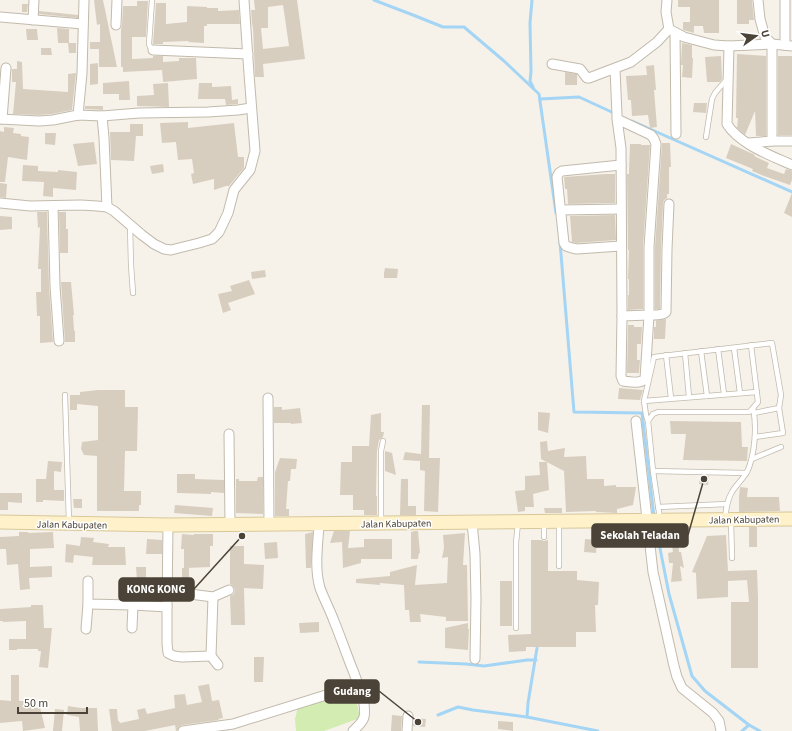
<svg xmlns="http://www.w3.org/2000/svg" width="792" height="731" font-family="'Source Sans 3',sans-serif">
<rect width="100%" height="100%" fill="#f6f2ea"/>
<!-- green -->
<polygon fill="#d2ecb1" points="353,691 358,708 360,718 324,731 296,731 295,719 299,702"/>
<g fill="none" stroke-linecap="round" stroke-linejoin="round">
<!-- stream -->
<g stroke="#a4d5f5" stroke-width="3">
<polyline points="374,0 413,15 443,27 464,27 504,61 539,94 556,213"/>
<polyline points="532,0 530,23 531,72 530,81 533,87"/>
<polyline points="540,99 579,97 616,114"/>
<polyline points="632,121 792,192"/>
<polyline points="560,242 574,412 642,413 654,517"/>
<polyline points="655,523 669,594 692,676 705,691 749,725 760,731"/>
<polyline points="537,648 528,703 527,717 598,731"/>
<polyline points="419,662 466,664 484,666 527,660 536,660"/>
<polyline points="438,715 458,707 473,710 527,717"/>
<polyline points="742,731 749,725"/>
</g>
</g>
<!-- building -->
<g fill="#d8cebf" fill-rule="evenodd">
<polygon points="94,0 103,0 117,67 99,67 99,49 90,49 90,42 100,42 100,24 97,25"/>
<path d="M254,0H297L305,59L263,64L264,77H255L253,28L252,24L251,10H255ZM283,5L289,46L263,49L261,28H268V7Z"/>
<polygon points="678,0 719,0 719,33 704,33 703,26 694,26 694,33 683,30 683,22 690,22 690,7 678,7"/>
<polygon points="737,0 752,0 754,20 749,20 749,24 737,24"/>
<polygon points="137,1 148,1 146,37 132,37 132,59 153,58 153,56 163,56 163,62 179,61 179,58 196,58 197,79 163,82 162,70 123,72 123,67 121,67 121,29 122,25 123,6 137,6"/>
<polygon points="156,3 166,3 166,24 187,22 187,6 207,7 207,8 218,8 218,11 239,10 240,24 207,24 207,26 204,26 204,43 188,42 189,41 163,42 163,44 153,44"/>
<polygon points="22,4 28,4 27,12 22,12"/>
<polygon points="39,11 78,15 78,18 39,14"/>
<polygon points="57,28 69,29 69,43 76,43 76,53 69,53 68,43 58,43"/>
<polygon points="26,29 37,29 38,40 27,40"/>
<polygon points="682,43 692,45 692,58 693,58 692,78 682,77 683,65 681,65"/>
<polygon points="41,48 51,48 52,55 41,55"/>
<polygon points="737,54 766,56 766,136 756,136 755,111 745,135 737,128 738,118 736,118"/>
<polygon points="721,56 722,79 720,82 707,82 705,57"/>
<rect x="778" y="56" width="14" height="79"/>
<polygon points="17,61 22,62 23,89 68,92 68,74 76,73 72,110 52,114 39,115 13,114 16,82 12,82 12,69 17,69"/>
<polygon points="98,63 98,84 90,85 90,64"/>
<polygon points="654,65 656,90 654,90 657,127 650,128 648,115 632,116 631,100 628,100 626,76 647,75 646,66"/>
<polygon points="565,72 577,74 577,85 565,85"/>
<polygon points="129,81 130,100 119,100 119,94 103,94 103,83"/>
<polygon points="168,83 169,107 137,106 137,96 154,95 153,84"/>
<polygon points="199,83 212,83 212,87 231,86 232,100 238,99 238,104 226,105 225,99 198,99"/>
<polygon points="694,103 707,103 706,113 693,112"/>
<polygon points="85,106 103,106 103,110 85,109"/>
<polygon points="188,122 188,128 234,123 238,157 244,157 244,168 229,186 226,186 214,190 214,179 193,184 191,174 194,173 192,159 178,160 176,142 162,143 160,123"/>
<polygon points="130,124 143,124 143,136 136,136 134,161 111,160 110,132 130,132"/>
<polygon points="4,127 14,128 13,133 21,134 21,136 29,137 27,160 8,157 5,182 0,182 0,131 4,132"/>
<polygon points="45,133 56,133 55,145 45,144"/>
<polygon points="94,142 97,164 78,166 73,144"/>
<polygon points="662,143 670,143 671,167 669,167 669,194 667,194 667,198 664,200 663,204 661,249 660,309 655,309 655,247"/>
<polygon points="630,144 641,144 641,145 650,145 643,247 643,309 628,310 628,295 629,295 629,279 628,279 629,250 628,250 627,174 629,174 629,171"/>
<polygon points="731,144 755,155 754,156 769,163 767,168 784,174 786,169 792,171 792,180 790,185 764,176 752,171 753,169 726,158"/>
<polygon points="163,164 164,172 152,174 150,166"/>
<polygon points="23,165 38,166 38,171 58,172 58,170 77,172 76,190 53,188 53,197 43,196 44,182 22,181"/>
<polygon points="606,174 615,174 615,203 568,204 567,189 565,189 564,177"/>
<polygon points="0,183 7,184 6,198 0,197"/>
<polygon points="792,193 792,217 784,213"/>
<polygon points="37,212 47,212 49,286 53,342 40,343 40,316 37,316 36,292 41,292 41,269 38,269 40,227 38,228"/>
<polygon points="59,212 66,212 66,229 68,229 68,253 60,253"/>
<polygon points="615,215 616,240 577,243 572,242 570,216"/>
<polygon points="0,216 12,217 12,229 0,230"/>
<polygon points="385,268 398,269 397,278 384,278 384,273"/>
<polygon points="265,270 266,277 252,279 251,272"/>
<polygon points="249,280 255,294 228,303 231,310 223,313 218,294 232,291 230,286"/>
<polygon points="61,282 71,282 74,315 73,315 74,331 75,331 75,342 65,342"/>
<polygon points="666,319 665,339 654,339 654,327 656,327 656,321"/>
<polygon points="628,325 634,325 634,327 642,327 641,344 637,344 637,360 640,360 639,373 627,373"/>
<polygon points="619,388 643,390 640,400 618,399"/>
<polygon points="98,390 125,390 125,407 138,407 137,451 125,451 124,491 141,491 141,505 139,505 139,511 97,511 97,456 84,455 81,449 82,442 98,440 98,406 77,404 77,410 70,410 70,395 80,395 80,392"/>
<polygon points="422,405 430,405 429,458 440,458 438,512 424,511 425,471 420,470 420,461 403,460 405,452 421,454"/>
<polygon points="274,407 282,407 282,410 300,408 302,423 291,424 291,423 274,423"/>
<polygon points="538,412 550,413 548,433 538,430"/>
<polygon points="381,413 381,432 384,432 383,437 379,440 377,451 376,496 377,496 377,515 364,515 364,510 353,510 353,495 340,495 341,462 352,462 352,446 369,446 371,415"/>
<polygon points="670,421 741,422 742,447 748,447 747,461 683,460 686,434 671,434"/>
<polygon points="547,441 548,451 565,448 564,457 586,456 587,479 604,479 604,486 616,485 616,487 636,487 633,505 617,509 617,513 596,512 596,511 566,512 564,471 541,459 540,442"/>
<polygon points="385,451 392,453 396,475 385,471"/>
<polygon points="280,458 297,459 296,469 291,469 290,481 288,481 286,509 289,509 289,516 275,516 275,472"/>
<polygon points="48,461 62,462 61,472 54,471 54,490 64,490 64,501 43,500 43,502 36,502 36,479 46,479"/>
<polygon points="539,462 547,462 549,490 533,494 534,507 525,507 525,511 518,512 515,491 525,490 525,476 540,475"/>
<polygon points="177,474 195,474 195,479 224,480 224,493 211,492 211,494 177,493"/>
<polygon points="700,476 709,476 708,485 699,484"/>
<polygon points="258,477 263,477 263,514 236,513 236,479 239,479 239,481 257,481"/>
<polygon points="401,479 408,479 408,506 416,506 416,515 400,515"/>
<polygon points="740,487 748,488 747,497 779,497 780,511 739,512 739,496"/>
<polygon points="0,493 22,493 22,503 8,502 8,510 0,510"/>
<polygon points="73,499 82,499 82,508 74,508"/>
<polygon points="175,505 213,508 212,516 174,513"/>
<polygon points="544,508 562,508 562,513 545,513"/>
<rect x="749" y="527" width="8" height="20"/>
<polygon points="669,528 678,528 679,552 681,552 684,568 680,566 682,581 671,582 673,563 669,563 668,553 673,552"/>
<polygon points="334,531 350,531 348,548 364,547 364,539 392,539 392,559 361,559 361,563 343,568 342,542 330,543"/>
<polygon points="415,531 418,531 420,553 419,553 418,559 411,559 411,532"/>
<polygon points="19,532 28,532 28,533 53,532 54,548 30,549 30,567 52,566 52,577 29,578 30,589 20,590 18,564 7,565 6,549 0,549 0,537 19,536"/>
<polygon points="313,532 311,568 306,568 305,534"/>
<polygon points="465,533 463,565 467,565 468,621 446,621 446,617 420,614 421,622 410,622 409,610 405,610 404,585 380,583 380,585 356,583 356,579 390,576 390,572 417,565 415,585 447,583 448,557 442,558 444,548 443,535"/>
<polygon points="182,534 194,535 194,534 213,534 213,546 210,546 210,567 187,568 189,568 189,585 182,585 182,568 184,568 184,549 181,549"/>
<polygon points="726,535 728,571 757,570 758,597 758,668 731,668 731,602 749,602 747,580 728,581 728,597 697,599 696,573 692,572 707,536"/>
<polygon points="81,537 94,538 93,542 109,544 108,547 125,547 126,565 92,565 93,557 74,555 73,563 65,562 66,544 80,546"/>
<polygon points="147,539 162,540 162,554 146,554"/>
<polygon points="585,539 597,540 596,553 584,552"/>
<polygon points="531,540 541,540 544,541 548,540 548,571 577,571 577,580 599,582 598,605 595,605 596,632 576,632 576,647 526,647 526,651 509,652 508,635 531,634"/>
<polygon points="277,542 278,558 265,559 264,543"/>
<polygon points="230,546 244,546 244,564 264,565 263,589 244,588 245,625 231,625 230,596 234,594 235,590 234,587 230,584"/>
<polygon points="136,567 146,567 146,580 137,581"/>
<rect x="500" y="581" width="12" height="45"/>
<polygon points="31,605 43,605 44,628 52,628 48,668 39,667 41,651 38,651 38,649 17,649 17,650 9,650 9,639 26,639 26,621 3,622 3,621 0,621 0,609 31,607"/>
<polygon points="319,622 319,632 300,633 299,623"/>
<polygon points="468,623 468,629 469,629 468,650 445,648 445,628"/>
<polygon points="254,657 264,657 263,682 254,682"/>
<polygon points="11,675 19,675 19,701 31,701 31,709 40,707 45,728 23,731 22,721 0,723 0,700 11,701"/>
<polygon points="209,684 212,701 219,700 223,718 218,719 219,720 182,725 179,727 177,731 176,731 175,725 145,731 112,731 109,709 117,709 118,721 119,721 120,723 139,719 137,710 145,708 147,714 175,708 174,695 185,694 187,705 202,702 198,686"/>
<polygon points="68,706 81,708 97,708 98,731 80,731 79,717 67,715"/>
<polygon points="55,709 64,710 62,731 53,731"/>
<polygon points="392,715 402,716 401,731 391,731"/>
<polygon points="414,718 426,719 425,727 413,726"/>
<polygon points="498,721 513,722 513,731 498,729"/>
</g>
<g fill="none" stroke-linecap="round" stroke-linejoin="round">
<defs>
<g id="lane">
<polyline points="152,0 149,44 150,47 153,50"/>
<polyline points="706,137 712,99 715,93 727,79"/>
<polyline points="130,226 131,265 133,293"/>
<polyline points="751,345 758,402 753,408"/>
<polyline points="734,348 740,393"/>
<polyline points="718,349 724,394"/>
<polyline points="701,351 707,396"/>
<polyline points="685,353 689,397"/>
<polyline points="666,355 671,398"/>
<polyline points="65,395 69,522"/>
<polyline points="644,401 757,392"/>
<polyline points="754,413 779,408 783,433 755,437"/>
<polyline points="648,421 646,415 644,401 654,357 772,343 781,395 779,408"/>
<polyline points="752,459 781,447"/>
<polyline points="653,471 746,473"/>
<polyline points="658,507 727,504"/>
<path d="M660,519L653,471L648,421L653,414L658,412H749L753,408C757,426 755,455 747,472C743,479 736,485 732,492C727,500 726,509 725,519"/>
<polyline points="381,521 381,451 383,441"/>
<polyline points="731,521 732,558"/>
<polyline points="559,522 559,566"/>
<polyline points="544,537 544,523"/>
<polyline points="516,628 516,543 518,523"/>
</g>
<g id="street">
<polyline points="667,0 666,12 669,29 684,37 714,45 729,46 772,44 792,46"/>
<polyline points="758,0 760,19 765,37 772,44 772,141"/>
<polyline points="785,0 785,45"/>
<polyline points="0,17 83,24"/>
<polyline points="33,20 34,0"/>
<polyline points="116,25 117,0"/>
<polyline points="675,33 676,134"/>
<path d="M729,46L727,124C739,144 772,156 792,165"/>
<polyline points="153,50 248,54"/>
<polyline points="552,64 580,69 587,78 589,78 631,62 657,42 669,29"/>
<polyline points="615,69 617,115 617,119 621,148 622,316 649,315 649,247 656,144 654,139 651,135 617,119"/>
<polyline points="78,115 82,73 84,0"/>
<polyline points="102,116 104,138 107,207"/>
<polyline points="0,119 39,121 53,120 78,115 102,116 139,113 208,112 238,110 251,108"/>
<polyline points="2,119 6,68"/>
<polyline points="749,143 772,141 792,141"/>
<polyline points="621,165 562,171 559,173 557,177 564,243 566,246 572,248 577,249 621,246"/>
<polyline points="0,203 30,206 81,205 97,206 107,207 114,211 142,235 154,244 164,249 171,250 199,243 212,239 219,232 228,213 234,190 250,170 255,151 249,74 244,0"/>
<polyline points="53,206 55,286 59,341"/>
<polyline points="561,210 621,209"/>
<path d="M622,316L621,376L623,381C630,382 640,384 645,379L649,315C654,315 662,316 666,312L667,249L669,204"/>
<polyline points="268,398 269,524"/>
<polyline points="636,421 653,572 674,666 677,677 682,688 713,713 719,721 721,731"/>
<polyline points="229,434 230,524"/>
<polyline points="472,522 475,554 476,599 475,659"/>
<path d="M319,524C318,545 314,567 320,588C324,599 330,610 334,621C341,638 347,656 354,673C358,685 367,703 364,717C363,722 357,727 353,731"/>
<polyline points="168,525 167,607 167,643 168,653 174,656 182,657 211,656"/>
<polyline points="88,581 88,604 133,605 167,607"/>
<polyline points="167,591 213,597 211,656 218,665"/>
<polyline points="213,597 229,590"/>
<polyline points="132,628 133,605"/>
<polyline points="86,629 88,604"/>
<polyline points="183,731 233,724 358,685"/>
<polyline points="407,731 408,716"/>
</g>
<polyline id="secondary" points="0,522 168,525 792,519"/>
</defs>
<!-- lane casing -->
<use href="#lane" stroke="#c2baac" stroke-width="6"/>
<!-- street casing -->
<use href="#street" stroke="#c2baac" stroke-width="11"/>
<!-- secondary casing -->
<use href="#secondary" stroke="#d8c798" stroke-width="15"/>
<!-- lane -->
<use href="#lane" stroke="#fff" stroke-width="4.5"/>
<!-- street -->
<use href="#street" stroke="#fff" stroke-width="9"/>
<!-- secondary -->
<use href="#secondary" stroke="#fff2cb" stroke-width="13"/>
</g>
<g text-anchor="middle" stroke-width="3" stroke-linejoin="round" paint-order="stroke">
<!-- street labels -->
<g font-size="10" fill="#4b4337" stroke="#fff">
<text transform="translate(744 519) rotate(-1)" y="4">Jalan Kabupaten</text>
<text transform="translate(396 523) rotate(-1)" y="4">Jalan Kabupaten</text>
<text transform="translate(72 524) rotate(1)" y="4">Jalan Kabupaten</text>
</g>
</g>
<!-- callouts -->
<path fill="none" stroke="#4b4337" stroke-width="1.5" d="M704 479L688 535M242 536L194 589M418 722L379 691"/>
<g fill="#4b4337" stroke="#fff" stroke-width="1.5">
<circle cx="704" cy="479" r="4"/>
<circle cx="242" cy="536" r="4"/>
<circle cx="418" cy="722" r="4"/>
</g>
<g fill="#4b4337" stroke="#4b4337" stroke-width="1.5">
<rect x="592" y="524" width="96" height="23" rx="4"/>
<rect x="119" y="578" width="75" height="23" rx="4"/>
<rect x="325" y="680" width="54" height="23" rx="4"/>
</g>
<g font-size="11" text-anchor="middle" font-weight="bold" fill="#fff">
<text x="640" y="539">Sekolah Teladan</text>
<text x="156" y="593">KONG KONG</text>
<text x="352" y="695">Gudang</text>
</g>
<!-- north arrow -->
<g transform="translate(756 36) rotate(76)" stroke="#ffffff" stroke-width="3" paint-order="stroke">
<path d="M0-3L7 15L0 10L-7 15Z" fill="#4b4337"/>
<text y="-6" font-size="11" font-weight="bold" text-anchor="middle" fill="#4b4337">U</text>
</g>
<!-- scale -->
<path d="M18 707v6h69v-6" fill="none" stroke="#4b4337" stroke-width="2"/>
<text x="24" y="707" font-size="12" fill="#4b4337" stroke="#ffffff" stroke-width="3" paint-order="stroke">50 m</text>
</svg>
